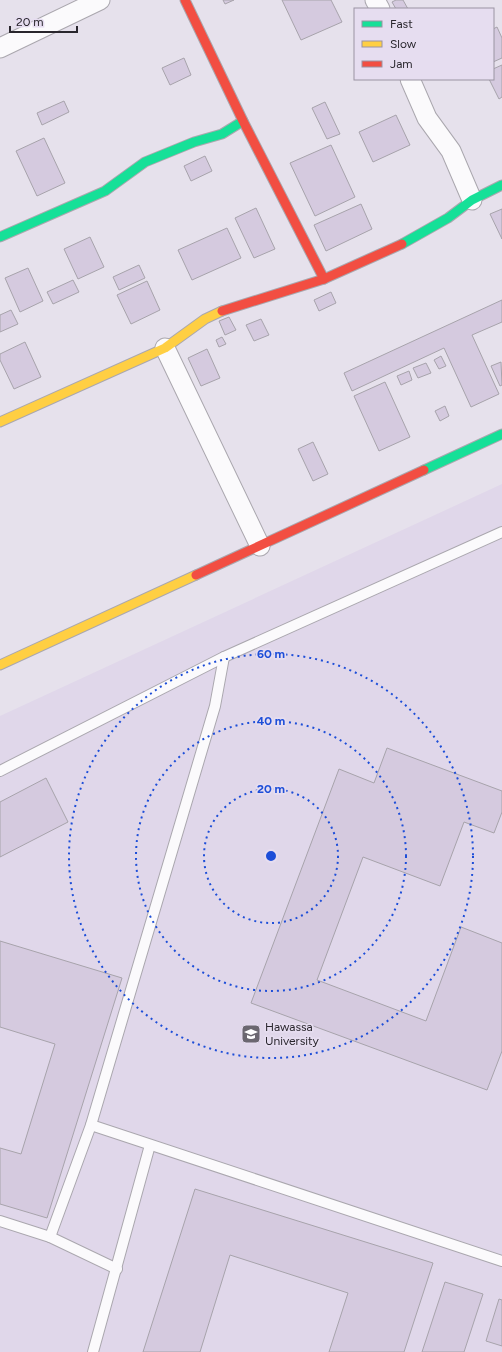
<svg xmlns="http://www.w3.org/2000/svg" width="502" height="1352" font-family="Figtree,sans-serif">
<rect width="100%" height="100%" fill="#e6e1ec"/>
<!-- built -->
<polygon fill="#e0d7ea" points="502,484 502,1352 0,1352 0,716"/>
<!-- building -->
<g fill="#d5cadf" stroke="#a7a3ab">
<polygon points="223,0 234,0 225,4"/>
<polygon points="282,0 331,0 342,22 301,40"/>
<polygon points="396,0 403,0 408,9 396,9 392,2"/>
<polygon points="497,27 502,38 502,58 493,62 493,29"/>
<polygon points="184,58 191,75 170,85 162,68"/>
<polygon points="502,65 502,97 499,99 489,79 493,79 493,69"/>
<polygon points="64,101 69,112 42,125 37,113"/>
<polygon points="325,102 340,134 327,139 312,108"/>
<polygon points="396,115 410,145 373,162 359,132"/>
<polygon points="44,138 65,183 37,196 16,151"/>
<polygon points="331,145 355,197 315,216 290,163"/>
<polygon points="205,156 212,171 191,181 184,166"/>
<polygon points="361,204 372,229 326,251 314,225"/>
<polygon points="256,208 275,249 254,258 235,218"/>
<polygon points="502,209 502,239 490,214"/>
<polygon points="227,228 241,258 192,280 178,250"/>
<polygon points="90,237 104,267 78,279 64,249"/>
<polygon points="139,265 145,278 119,290 113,277"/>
<polygon points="28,268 43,301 20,312 5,278"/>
<polygon points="73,280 79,292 53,304 47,292"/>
<polygon points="147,281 160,310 131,324 117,295"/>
<polygon points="331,292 336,303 319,311 314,300"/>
<polygon points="502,300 502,322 472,335 499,394 471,407 444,348 352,391 344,373"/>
<polygon points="11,310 18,324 0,332 0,315"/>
<polygon points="229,317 236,330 225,335 219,321"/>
<polygon points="261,319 269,335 254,341 246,325"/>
<polygon points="222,337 226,344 219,347 216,340"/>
<polygon points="25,342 41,377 14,389 0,360 0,354"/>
<polygon points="207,349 220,378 201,386 188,358"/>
<polygon points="441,356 446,366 439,369 434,360"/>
<polygon points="501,362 502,385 500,386 491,366"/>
<polygon points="426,363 431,373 418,378 413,368"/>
<polygon points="409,371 412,380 401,385 397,376"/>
<polygon points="385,382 410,437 379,451 354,396"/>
<polygon points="445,406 449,416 440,421 435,411"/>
<polygon points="313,442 328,474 313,481 298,449"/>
<polygon points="387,748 502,791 502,812 494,833 464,822 440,886 363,857 317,980 426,1021 461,927 502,943 502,1051 487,1090 251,1003 339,769 374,783"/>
<polygon points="46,778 68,822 0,857 0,802"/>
<polygon points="0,941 122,978 47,1218 0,1204 0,1148 21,1154 55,1044 0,1027"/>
<polygon points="195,1189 433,1263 404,1352 329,1352 348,1293 230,1255 200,1352 143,1352"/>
<polygon points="445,1282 483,1294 464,1352 422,1352"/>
<polygon points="499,1299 502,1300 502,1346 486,1341"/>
</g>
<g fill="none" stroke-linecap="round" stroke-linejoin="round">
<defs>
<g id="lane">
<polyline points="0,771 224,657 502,532"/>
<polyline points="91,1125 502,1261"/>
<polyline points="0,1221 50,1237 117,1269"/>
<polyline points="50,1237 91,1125 215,706 224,657"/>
<polyline points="93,1352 150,1145"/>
</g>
<g id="street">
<polyline points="375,0 380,9"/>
<polyline points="0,48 100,0"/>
<polyline points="410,79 427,118 451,151 472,200"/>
<polyline points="165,348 260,546"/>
</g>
<g id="fast">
<polyline points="0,237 105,191 145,162 194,142 222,134 243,121"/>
<polyline points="402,244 448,218 472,200 502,185"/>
<polyline points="424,470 502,434"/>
</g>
<g id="slow">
<polyline points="0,422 165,348 205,319 222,311"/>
<polyline points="0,665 196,575"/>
</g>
<g id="jam">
<polyline points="185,0 243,121 324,279"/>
<polyline points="222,311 324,279 402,244"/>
<polyline points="196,575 424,470"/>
</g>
</defs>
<!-- lane casing -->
<use href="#lane" stroke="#aaa7ae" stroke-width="12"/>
<!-- street casing -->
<use href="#street" stroke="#aaa7ae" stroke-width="21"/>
<!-- fast casing -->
<use href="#fast" stroke="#aaa7ae" stroke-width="11"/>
<!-- slow casing -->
<use href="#slow" stroke="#aaa7ae" stroke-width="11"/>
<!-- jam casing -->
<use href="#jam" stroke="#aaa7ae" stroke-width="11"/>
<!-- lane -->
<use href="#lane" stroke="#fbfafc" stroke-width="10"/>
<!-- street -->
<use href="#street" stroke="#fbfafc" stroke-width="19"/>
<!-- fast -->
<use href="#fast" stroke="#16e098" stroke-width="9"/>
<!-- slow -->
<use href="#slow" stroke="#ffcf43" stroke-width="9"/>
<!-- jam -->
<use href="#jam" stroke="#f24e42" stroke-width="9"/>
</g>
<!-- distance rings -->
<g fill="none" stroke="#1d4ed8" stroke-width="2" stroke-dasharray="2 4">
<circle cx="271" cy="856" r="67"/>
<circle cx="271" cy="856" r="135"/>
<circle cx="271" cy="856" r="202"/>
</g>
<!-- icons -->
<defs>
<symbol id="university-square" viewBox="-11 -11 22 22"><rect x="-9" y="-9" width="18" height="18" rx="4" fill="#6b6770" stroke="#e6ddf0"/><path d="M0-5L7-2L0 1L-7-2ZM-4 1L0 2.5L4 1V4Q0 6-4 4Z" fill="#fff"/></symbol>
</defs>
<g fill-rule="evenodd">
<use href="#university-square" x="240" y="1023" width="22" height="22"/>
</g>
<g text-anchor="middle" stroke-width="3.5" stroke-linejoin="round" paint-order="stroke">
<!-- poi labels -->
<g font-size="12" fill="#29262d" stroke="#e6ddf0" text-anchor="start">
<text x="265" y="1031">Hawassa<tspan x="265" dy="14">University</tspan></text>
</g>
</g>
<circle cx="271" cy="856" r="6" fill="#1d4ed8" stroke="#e6ddf0" stroke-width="2"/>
<g font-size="12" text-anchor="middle" font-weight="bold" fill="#1d4ed8" stroke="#e6ddf0" stroke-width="3.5" stroke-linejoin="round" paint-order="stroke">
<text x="271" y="658">60 m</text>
<text x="271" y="725">40 m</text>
<text x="271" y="793">20 m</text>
</g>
<!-- legend -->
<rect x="354" y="8" width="140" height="72" fill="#e6ddf0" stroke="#9a94a2"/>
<rect x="362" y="21" width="20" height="6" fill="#16e098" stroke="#9a94a2"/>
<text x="390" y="28" font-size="12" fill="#29262d">Fast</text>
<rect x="362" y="41" width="20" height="6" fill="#ffcf43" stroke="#9a94a2"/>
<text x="390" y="48" font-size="12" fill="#29262d">Slow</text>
<rect x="362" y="61" width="20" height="6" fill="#f24e42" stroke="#9a94a2"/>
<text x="390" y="68" font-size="12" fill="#29262d">Jam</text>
<!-- scale -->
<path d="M10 26v6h67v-6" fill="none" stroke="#29262d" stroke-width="2"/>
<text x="16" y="26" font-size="12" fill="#29262d" stroke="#e6ddf0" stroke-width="3" paint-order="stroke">20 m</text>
</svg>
